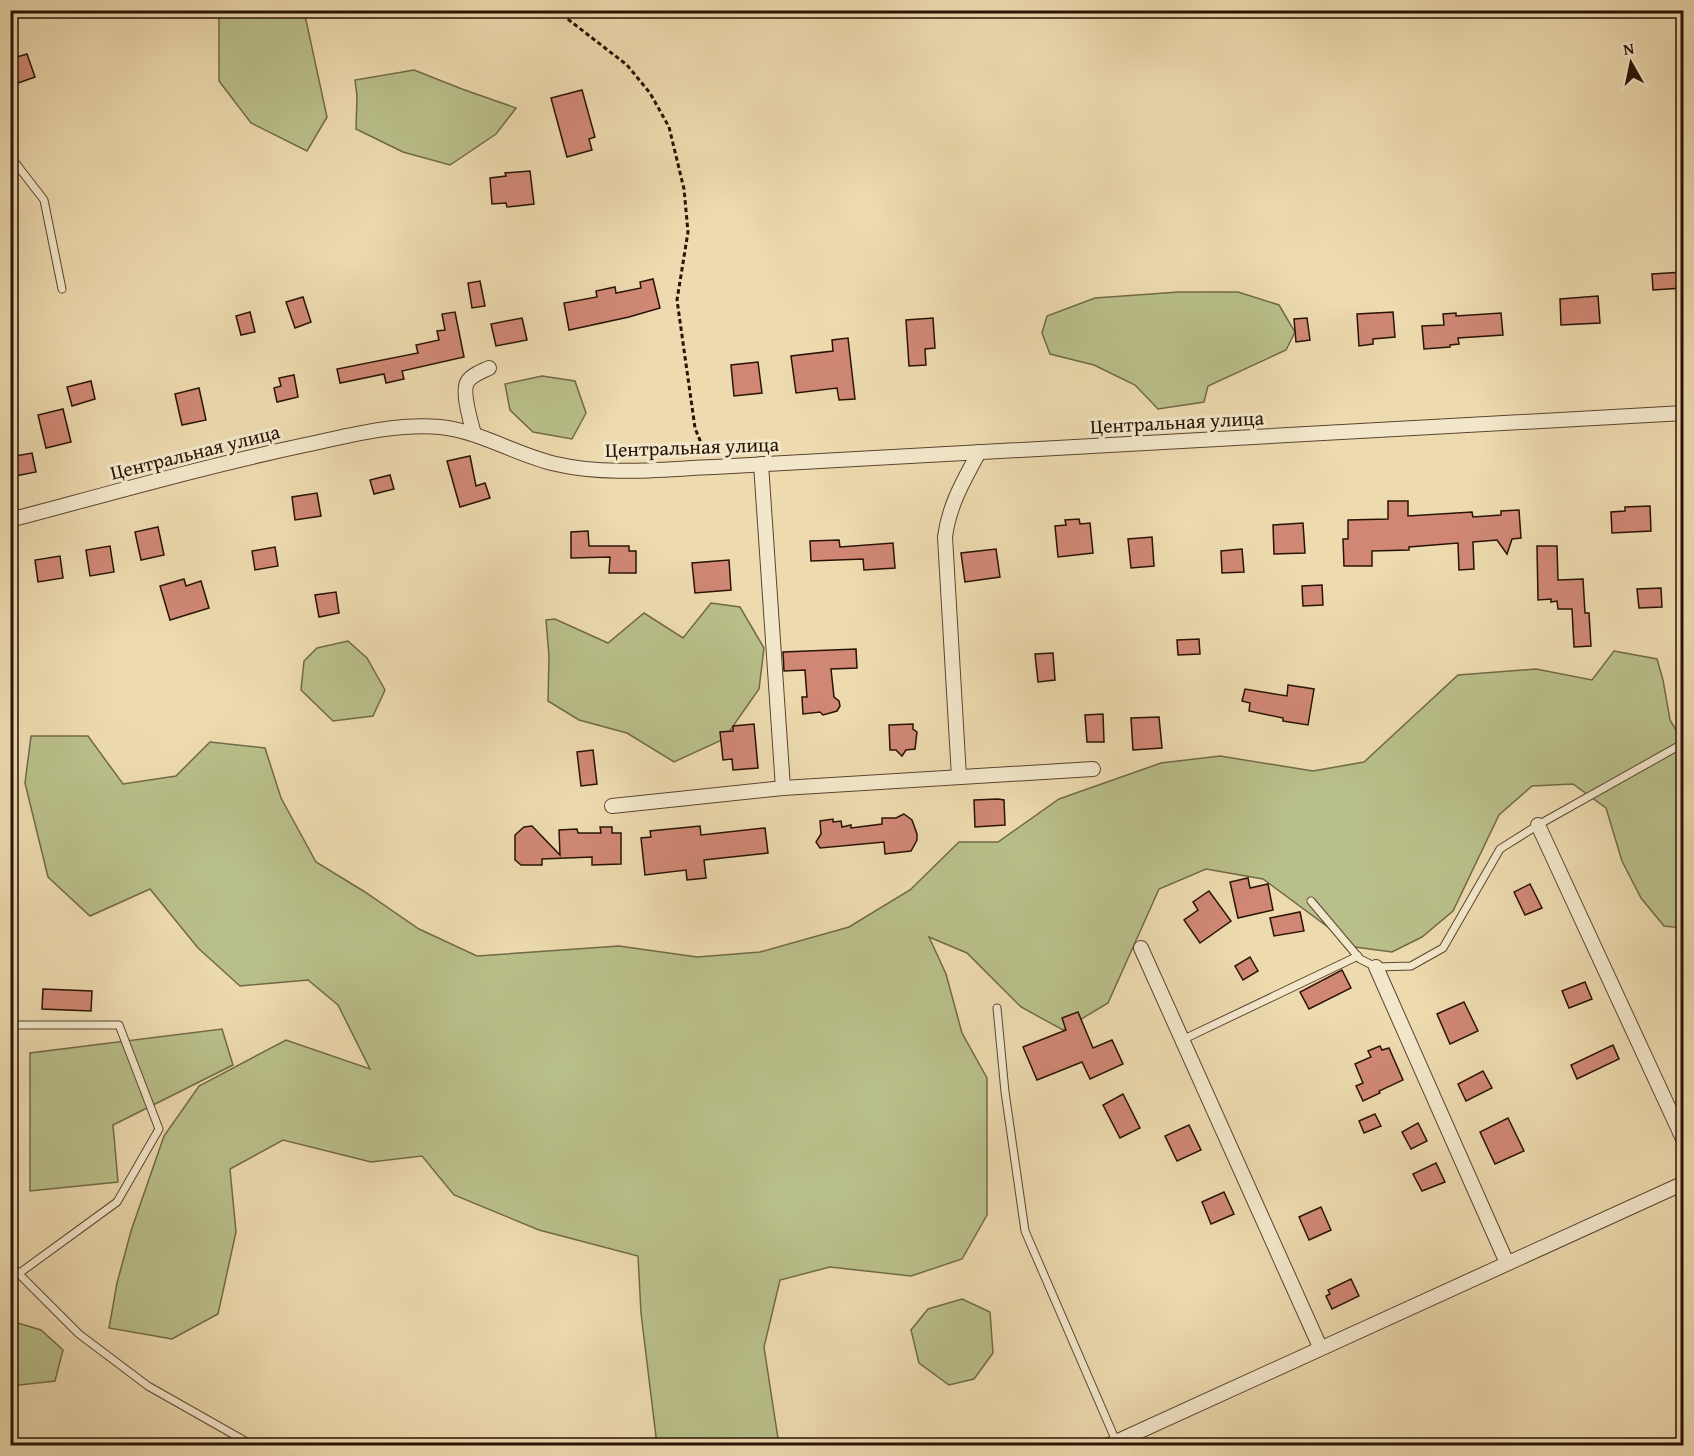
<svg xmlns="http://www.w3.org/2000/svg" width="1694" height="1456" font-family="'Gentium Book Plus',serif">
<rect width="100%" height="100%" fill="#eddaaf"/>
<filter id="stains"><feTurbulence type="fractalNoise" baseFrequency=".00333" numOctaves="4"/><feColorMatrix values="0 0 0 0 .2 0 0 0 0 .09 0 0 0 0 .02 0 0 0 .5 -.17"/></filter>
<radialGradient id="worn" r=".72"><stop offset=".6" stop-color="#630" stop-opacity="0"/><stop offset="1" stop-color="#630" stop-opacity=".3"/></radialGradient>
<!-- green -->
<g fill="#b9bf8a" stroke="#716947" stroke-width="1.5">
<polygon points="219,11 304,11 327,117 307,151 251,123 219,81"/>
<polygon points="414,70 462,89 516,108 496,134 450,165 403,152 356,129 357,96 355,80"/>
<polygon points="1179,292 1238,292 1279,305 1295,332 1286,350 1208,386 1204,402 1158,409 1135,385 1094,365 1050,354 1042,333 1047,316 1095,298"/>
<polygon points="542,376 575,381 586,413 572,439 533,432 510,410 505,384"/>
<polygon points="711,603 740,607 764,648 759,689 724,739 674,762 627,733 579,720 548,701 549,656 546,620 555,619 608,643 644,613 683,638"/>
<polygon points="348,641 367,658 385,690 373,716 333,721 301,690 304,661 317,648"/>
<polygon points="1614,651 1657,659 1663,680 1670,720 1683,742 1683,928 1664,926 1641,898 1622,861 1606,808 1573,784 1532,786 1499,815 1453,911 1422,937 1392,952 1355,947 1263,879 1206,869 1159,889 1108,1003 1063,1030 1021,1007 967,953 929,937 946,974 962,1033 987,1078 987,1215 962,1259 911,1276 830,1267 780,1280 764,1347 779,1445 657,1445 641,1313 638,1256 539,1230 454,1195 422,1156 371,1162 283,1140 230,1169 236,1232 218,1314 172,1339 109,1328 117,1283 131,1231 164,1136 199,1086 286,1040 370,1069 338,1005 308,980 240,986 198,948 150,889 90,916 48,877 25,783 31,736 88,736 123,784 176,776 210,742 265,748 281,798 316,862 365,892 419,929 477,956 619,946 697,957 760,952 849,927 910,890 959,842 998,842 1059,799 1161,763 1220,756 1313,771 1364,762 1458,675 1536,669 1592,680"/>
<polygon points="222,1029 233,1065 113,1125 118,1182 30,1191 30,1053"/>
<polygon points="962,1299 990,1312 993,1353 974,1379 949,1385 919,1363 911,1330 928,1309"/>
<polygon points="11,1321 41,1330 63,1350 55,1381 11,1386"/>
</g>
<!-- building -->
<g fill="#d08875" stroke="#291304" stroke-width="1.5">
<polygon points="27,54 35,77 10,86 10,59"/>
<polygon points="582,90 595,137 589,139 592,150 567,157 551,98"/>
<polygon points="530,171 534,204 507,207 506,203 492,204 490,178 506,176 505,173"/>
<polygon points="1683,272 1683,288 1653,290 1652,274"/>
<polygon points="653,279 660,308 629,317 569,330 564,303 597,297 596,291 615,287 616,293 641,288 640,282"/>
<polygon points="480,281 485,306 472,308 468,283"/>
<polygon points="1598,296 1600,323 1561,325 1560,299"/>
<polygon points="303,297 311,322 295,328 286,302"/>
<polygon points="250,312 255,332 241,335 236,316"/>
<polygon points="455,312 464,357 402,371 404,379 386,383 384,374 340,383 337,369 418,353 416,345 439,340 437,331 445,330 442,314"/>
<polygon points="1393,312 1395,337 1373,339 1373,344 1359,346 1357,314"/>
<polygon points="1456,313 1456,316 1501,313 1503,335 1458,338 1459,344 1450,345 1450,347 1424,349 1422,326 1444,325 1443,314"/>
<polygon points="522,318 527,340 496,346 491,324"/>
<polygon points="933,318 935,348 925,349 926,365 909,366 906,320"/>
<polygon points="1307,318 1310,340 1296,342 1294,319"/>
<polygon points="848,338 855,399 839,400 837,388 796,393 791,356 833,351 832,340"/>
<polygon points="758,362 762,393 734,396 731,365"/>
<polygon points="294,375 298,397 277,402 274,388 281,386 279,378"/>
<polygon points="91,381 95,399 72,406 67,387"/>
<polygon points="199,388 206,420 182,425 175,394"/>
<polygon points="63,409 71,442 46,448 38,415"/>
<polygon points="32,453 36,472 10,477 10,457"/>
<polygon points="470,456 476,486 485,483 490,498 460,507 447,461"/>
<polygon points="390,475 394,489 374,494 370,480"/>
<polygon points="317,493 321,516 295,520 292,497"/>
<polygon points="1388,501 1408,501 1408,516 1472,512 1473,517 1501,515 1501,511 1519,510 1521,538 1512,539 1507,554 1497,540 1473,542 1474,569 1459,570 1458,543 1409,547 1409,550 1372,551 1372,566 1344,566 1343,539 1348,539 1348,520 1388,519"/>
<polygon points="1650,506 1651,531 1612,533 1611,512 1625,511 1625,507"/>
<polygon points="1079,519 1080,524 1090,523 1093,553 1058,557 1055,526 1066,525 1065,520"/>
<polygon points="1303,523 1305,553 1274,554 1273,525"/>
<polygon points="158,527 164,555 141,560 135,532"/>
<polygon points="588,531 589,546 629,546 629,551 636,551 636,573 609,573 610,557 571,558 571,532"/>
<polygon points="1152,537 1154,566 1131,568 1128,539"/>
<polygon points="839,540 840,547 893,543 895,568 864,570 863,559 811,561 810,541"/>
<polygon points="110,546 114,572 90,576 86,550"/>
<polygon points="1537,546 1557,546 1558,580 1583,579 1585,613 1589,613 1591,646 1574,647 1572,609 1558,609 1557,601 1551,602 1551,599 1538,600"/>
<polygon points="275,547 278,566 255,570 252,551"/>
<polygon points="996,549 1000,577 965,582 961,553"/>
<polygon points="1242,549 1244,572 1222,573 1221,551"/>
<polygon points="60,556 63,578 38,582 35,560"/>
<polygon points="729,560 731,590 695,593 692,563"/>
<polygon points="184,579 186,586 201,581 209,608 170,620 160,586"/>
<polygon points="1322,585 1323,605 1303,606 1302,586"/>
<polygon points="1661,588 1662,607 1639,608 1637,589"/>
<polygon points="336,592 339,613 319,617 315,595"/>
<polygon points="1199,639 1200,654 1178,655 1177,640"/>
<polygon points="856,649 857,668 831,669 834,697 839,701 840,706 837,711 823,715 820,712 803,714 802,697 807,697 805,670 784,671 783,652"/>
<polygon points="1053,653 1055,680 1038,682 1035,654"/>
<polygon points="1288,685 1314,689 1308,725 1283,721 1283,718 1249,711 1250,703 1242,701 1245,689 1287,696"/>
<polygon points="1103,714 1104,742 1087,742 1085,715"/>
<polygon points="1159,717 1162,748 1133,750 1131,718"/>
<polygon points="754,724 758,768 733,770 732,759 723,760 720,732 733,731 733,726"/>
<polygon points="913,724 913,729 917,732 915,749 906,750 902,756 896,750 890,750 889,725"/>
<polygon points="593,750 597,784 581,786 577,752"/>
<polygon points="998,799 1004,800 1005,825 975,827 974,800"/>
<polygon points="904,814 912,820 917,834 917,840 911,851 885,854 884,842 820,848 816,842 821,834 820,821 833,819 833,822 841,821 842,827 851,825 851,828 882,824 882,818 896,818"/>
<polygon points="532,826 560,855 559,830 577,829 578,833 601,833 600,827 612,827 612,833 621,833 621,864 592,865 592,857 542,859 542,865 521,865 515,860 515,835 524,827"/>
<polygon points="700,826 701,835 765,828 768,853 704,860 706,878 687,880 686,870 645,875 641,838 651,837 650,831"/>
<polygon points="1248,878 1250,888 1268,884 1273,910 1238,918 1230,882"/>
<polygon points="1530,884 1542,908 1525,915 1514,892"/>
<polygon points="1209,891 1231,921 1200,943 1184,920 1198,910 1193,902"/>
<polygon points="1300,912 1304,931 1274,936 1270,918"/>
<polygon points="1250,957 1258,971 1243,980 1235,966"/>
<polygon points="1342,970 1351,988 1309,1009 1300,992"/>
<polygon points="1585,982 1592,999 1569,1008 1562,991"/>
<polygon points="43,989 92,991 91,1011 42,1009"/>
<polygon points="1464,1002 1478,1031 1450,1044 1437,1014"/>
<polygon points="1078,1012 1093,1048 1112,1040 1123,1064 1090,1079 1082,1062 1037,1080 1023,1047 1066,1030 1062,1018"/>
<polygon points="1613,1045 1619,1059 1577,1079 1571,1065"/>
<polygon points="1380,1046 1382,1050 1389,1048 1403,1080 1379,1091 1380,1093 1363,1101 1356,1086 1363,1083 1355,1064 1371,1057 1368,1051"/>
<polygon points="1483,1071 1492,1088 1466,1101 1458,1084"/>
<polygon points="1123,1094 1140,1128 1120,1138 1103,1105"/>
<polygon points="1375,1114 1381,1126 1364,1133 1359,1121"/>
<polygon points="1508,1118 1524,1151 1495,1164 1480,1132"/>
<polygon points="1418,1123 1427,1141 1411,1149 1402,1132"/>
<polygon points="1189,1125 1201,1150 1177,1161 1165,1136"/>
<polygon points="1436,1163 1445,1182 1422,1191 1413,1174"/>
<polygon points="1224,1192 1234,1214 1211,1224 1202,1202"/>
<polygon points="1321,1207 1331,1230 1309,1240 1299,1217"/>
<polygon points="1351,1279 1359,1296 1332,1309 1326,1296 1330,1294 1328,1290"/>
</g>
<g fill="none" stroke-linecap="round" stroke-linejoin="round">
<defs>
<g id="service">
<polyline points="10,156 44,200 62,289"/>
<polyline points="1311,901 1360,959 1376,967 1411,966 1443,948 1500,849 1538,825 1684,743"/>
<polyline points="997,1008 1005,1092 1025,1231 1116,1441"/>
<polyline points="10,1025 119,1025 159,1129 117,1202 10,1280"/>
<polyline points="1182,1040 1358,956"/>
<polyline points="10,1263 18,1273 79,1334 148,1386 254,1446"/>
</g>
<g id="minor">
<path d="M474,434C471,423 461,390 468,381C472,375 482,371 489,368"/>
<polyline points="761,464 783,788"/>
<path d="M10,520C108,494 206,466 305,445C348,436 395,423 440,427C480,431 516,455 556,464C607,476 662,469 714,467L1684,413"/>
<path d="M959,777L945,537C949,505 964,480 979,452"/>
<polyline points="612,806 783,788 1093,769"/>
<polyline points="1538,825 1684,1141"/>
<polyline points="1141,948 1320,1347"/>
<polyline points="1376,967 1507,1263"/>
<polyline points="1107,1446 1684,1183"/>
</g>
</defs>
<!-- service casing -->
<use href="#service" stroke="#5a452f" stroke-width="9"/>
<!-- minor casing -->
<use href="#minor" stroke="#5a452f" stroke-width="16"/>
<!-- path -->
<polyline stroke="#291304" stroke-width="3" stroke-dasharray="4.5 3" stroke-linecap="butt" points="556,10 627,65 650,93 669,127 684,189 688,232 677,300 695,428 705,453"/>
<!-- service -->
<use href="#service" stroke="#f3e7cb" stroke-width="7"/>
<!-- minor -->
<use href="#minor" stroke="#f3e7cb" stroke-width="14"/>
</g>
<g text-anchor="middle" stroke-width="6" stroke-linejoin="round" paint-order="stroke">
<!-- street labels -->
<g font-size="20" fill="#291304" stroke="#f3e7cb">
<text transform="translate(1177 422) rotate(-3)" y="7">Центральная улица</text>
<text transform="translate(692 447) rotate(-2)" y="7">Центральная улица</text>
<text transform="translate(195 452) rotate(-14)" y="7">Центральная улица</text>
</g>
</g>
<!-- margin -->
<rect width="1694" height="1456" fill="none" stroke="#eddaaf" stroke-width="36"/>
<rect x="12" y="12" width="1670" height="1432" fill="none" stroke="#291304" stroke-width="3"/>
<rect x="18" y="18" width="1658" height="1420" fill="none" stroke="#291304" stroke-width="1.5"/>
<!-- north arrow -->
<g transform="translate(1631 63) rotate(351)" stroke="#f3e7cb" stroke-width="4.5" paint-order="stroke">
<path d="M0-4.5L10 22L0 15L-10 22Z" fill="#291304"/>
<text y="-9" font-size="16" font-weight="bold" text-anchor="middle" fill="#291304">N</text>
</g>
<rect width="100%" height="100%" filter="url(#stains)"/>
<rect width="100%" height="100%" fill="url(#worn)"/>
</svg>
